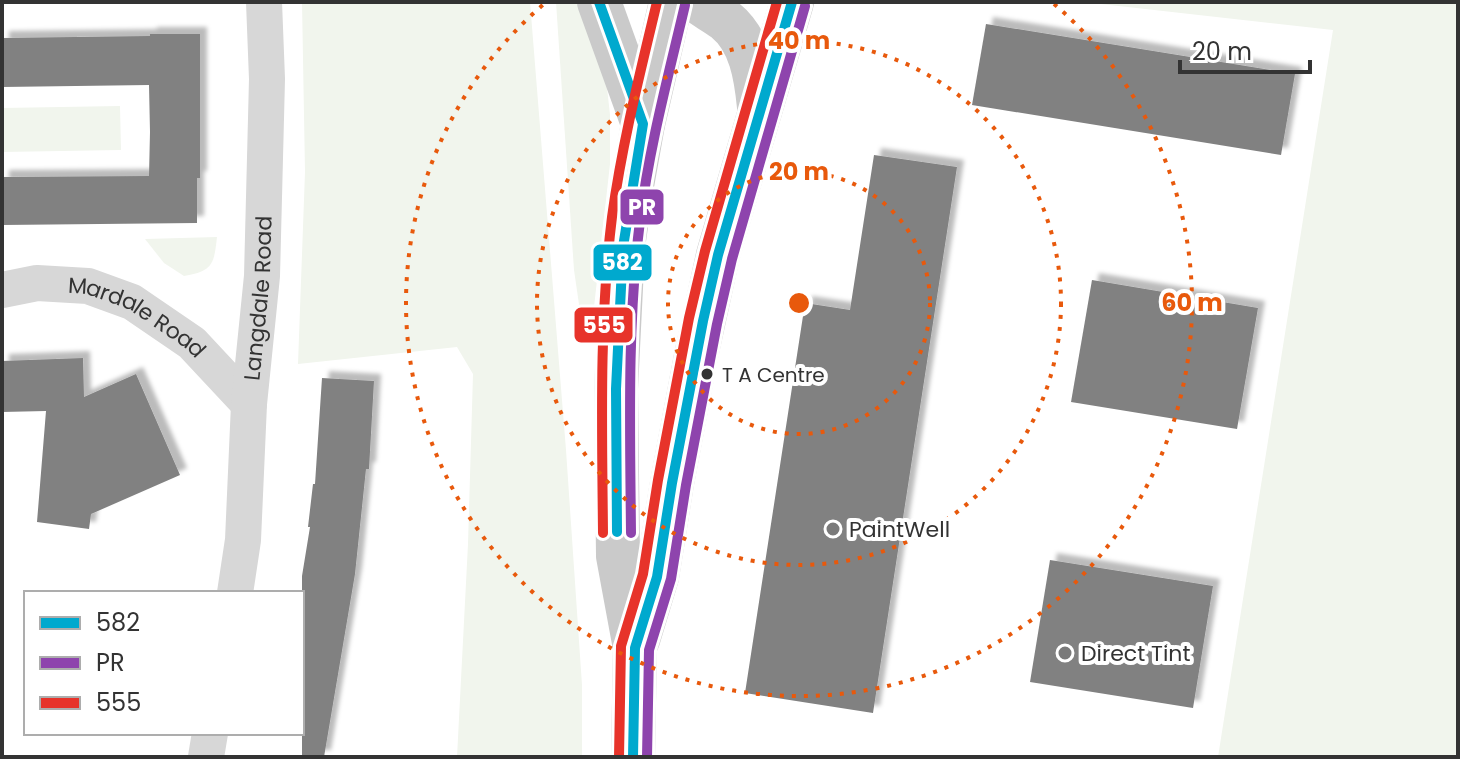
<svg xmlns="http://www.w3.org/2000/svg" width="1460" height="759" font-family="Poppins,sans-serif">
<defs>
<filter id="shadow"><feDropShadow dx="7" dy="-7" stdDeviation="2" flood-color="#0004"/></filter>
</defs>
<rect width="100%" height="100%" fill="#fff"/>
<!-- green -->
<g fill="#f1f5ed">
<polygon points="302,2 530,2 566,450 582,685 582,757 457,757 468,544 473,374 457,347 298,364 305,172"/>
<polygon points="556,2 584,2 604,60 610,115 610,164 592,325 582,325 574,270"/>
<polygon points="1083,2 1458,2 1458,757 1218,757 1333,30"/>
<polygon points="120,106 121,150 2,152 2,108"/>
<path d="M217,237C214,264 213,271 184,276L164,263L145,239Z"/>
</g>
<!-- building -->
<g fill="#818181" filter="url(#shadow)">
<polygon points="986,24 1295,74 1281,155 972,105"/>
<polygon points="150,34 200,34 200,178 197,178 197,223 2,225 2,177 149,176 150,132 149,85 2,87 2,38 150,36"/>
<polygon points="874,155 957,167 873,713 745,693 805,303 850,310"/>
<polygon points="1092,280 1258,308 1237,429 1071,402"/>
<polygon points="83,358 84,397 136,374 180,475 91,514 89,529 37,522 46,411 2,412 2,361"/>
<polygon points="322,378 374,381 369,469 366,469 355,574 324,757 302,757 302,576 310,527 308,527 313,484 315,484"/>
<polygon points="1050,560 1213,586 1193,708 1030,682"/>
</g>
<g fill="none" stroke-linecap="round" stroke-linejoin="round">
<!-- minor -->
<g stroke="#d7d7d7" stroke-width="36">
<path id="s1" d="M2,290L37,283L88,286L132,302L192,343L249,404"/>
<path id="s2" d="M235,593L243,540L249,404L262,276L267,79L264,2"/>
<polyline points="206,757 210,733"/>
</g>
<!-- primary -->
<g stroke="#cacaca" stroke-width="44">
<polyline points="599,2 643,124"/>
<path d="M698,2C706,8 716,13 725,20C751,41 756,76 759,107"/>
<polyline points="638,640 657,577 672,483 696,356 718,255 792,2"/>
<polyline points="633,757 635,648 618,556 616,389 623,247 631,191 643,124 671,2"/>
</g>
<defs>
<g id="bus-1">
<polyline points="599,2 643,124 623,247 616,389 617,532"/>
<polyline points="633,757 635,648 657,577 672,483 703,321 718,255 792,2"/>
</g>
<g id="bus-2">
<path d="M631,533C630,429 627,324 640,221C649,148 668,77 685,5"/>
<polyline points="647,757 649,650 671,579 686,485 717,324 732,259 805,6"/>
</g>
<g id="bus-3">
<path d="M603,533C602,428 599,322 612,217C622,144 640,73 657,2"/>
<polyline points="619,757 621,646 643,574 658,480 689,318 705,251 777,2"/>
</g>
</defs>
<!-- bus-1 casing -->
<use href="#bus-1" stroke="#fff" stroke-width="16"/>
<!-- bus-2 casing -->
<use href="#bus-2" stroke="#fff" stroke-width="16"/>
<!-- bus-3 casing -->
<use href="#bus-3" stroke="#fff" stroke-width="16"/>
<!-- bus-1 -->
<use href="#bus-1" stroke="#00a9ce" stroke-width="10"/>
<!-- bus-2 -->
<use href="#bus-2" stroke="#8e44ad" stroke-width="10"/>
<!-- bus-3 -->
<use href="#bus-3" stroke="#e7332a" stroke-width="10"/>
</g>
<!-- distance rings -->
<g fill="none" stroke="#e8590c" stroke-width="4" stroke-dasharray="4 8">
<circle cx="799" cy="303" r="131"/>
<circle cx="799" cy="303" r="262"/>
<path d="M1054 4A393 393 0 1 1 544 4"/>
</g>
<!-- markers -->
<circle fill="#333" stroke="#fff" stroke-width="3" cx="707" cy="374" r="7"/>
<g fill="#7a7a7a" stroke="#fff" stroke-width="3">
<circle cx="833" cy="529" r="8"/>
<circle cx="1065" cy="653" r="8"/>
</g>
<g text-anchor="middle" stroke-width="8" stroke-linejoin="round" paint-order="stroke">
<!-- bus labels -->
<g font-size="20" fill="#333" stroke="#fff" text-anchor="start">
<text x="722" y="382">T A Centre</text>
</g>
<!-- street labels -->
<g font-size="22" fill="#333" stroke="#fff">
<text dy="8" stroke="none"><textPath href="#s2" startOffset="296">Langdale Road</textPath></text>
<text dy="8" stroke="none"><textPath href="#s1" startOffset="144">Mardale Road</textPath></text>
</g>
<!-- poi labels -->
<g font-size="22" fill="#333" stroke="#fff" text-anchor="start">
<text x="849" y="537">PaintWell</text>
<text x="1081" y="661">Direct Tint</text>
</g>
</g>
<circle cx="799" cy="303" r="12" fill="#e8590c" stroke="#fff" stroke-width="4"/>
<g font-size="24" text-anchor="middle" font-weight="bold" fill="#e8590c" stroke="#fff" stroke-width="8" stroke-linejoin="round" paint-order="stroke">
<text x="799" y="49">40 m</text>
<text x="799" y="180">20 m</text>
<text x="1192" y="311">60 m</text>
</g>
<g stroke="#fff" stroke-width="3">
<rect x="619" y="188" width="46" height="38" rx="8" fill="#8e44ad"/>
<rect x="592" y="243" width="61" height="39" rx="8" fill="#00a9ce"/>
<rect x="573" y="306" width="61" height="38" rx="8" fill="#e7332a"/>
</g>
<g font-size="22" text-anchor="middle" font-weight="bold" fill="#fff">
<text x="642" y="215">PR</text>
<text x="622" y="270">582</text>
<text x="604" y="333">555</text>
</g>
<!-- border -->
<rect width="1460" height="759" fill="none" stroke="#333333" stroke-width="8"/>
<!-- legend -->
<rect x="24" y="591" width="280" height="144" fill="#ffffff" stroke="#adadad" stroke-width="2"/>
<rect x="40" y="617" width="40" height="12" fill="#00a9ce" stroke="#adadad" stroke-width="2"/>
<text x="96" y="631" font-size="24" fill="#333333">582</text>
<rect x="40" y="657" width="40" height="12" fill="#8e44ad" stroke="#adadad" stroke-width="2"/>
<text x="96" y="671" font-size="24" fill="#333333">PR</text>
<rect x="40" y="697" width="40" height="12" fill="#e7332a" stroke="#adadad" stroke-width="2"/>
<text x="96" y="711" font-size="24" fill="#333333">555</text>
<!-- scale -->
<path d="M1180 60v12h130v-12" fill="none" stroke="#333333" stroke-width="4"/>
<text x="1192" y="60" font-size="24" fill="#333333" stroke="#ffffff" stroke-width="6" paint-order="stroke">20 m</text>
</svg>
